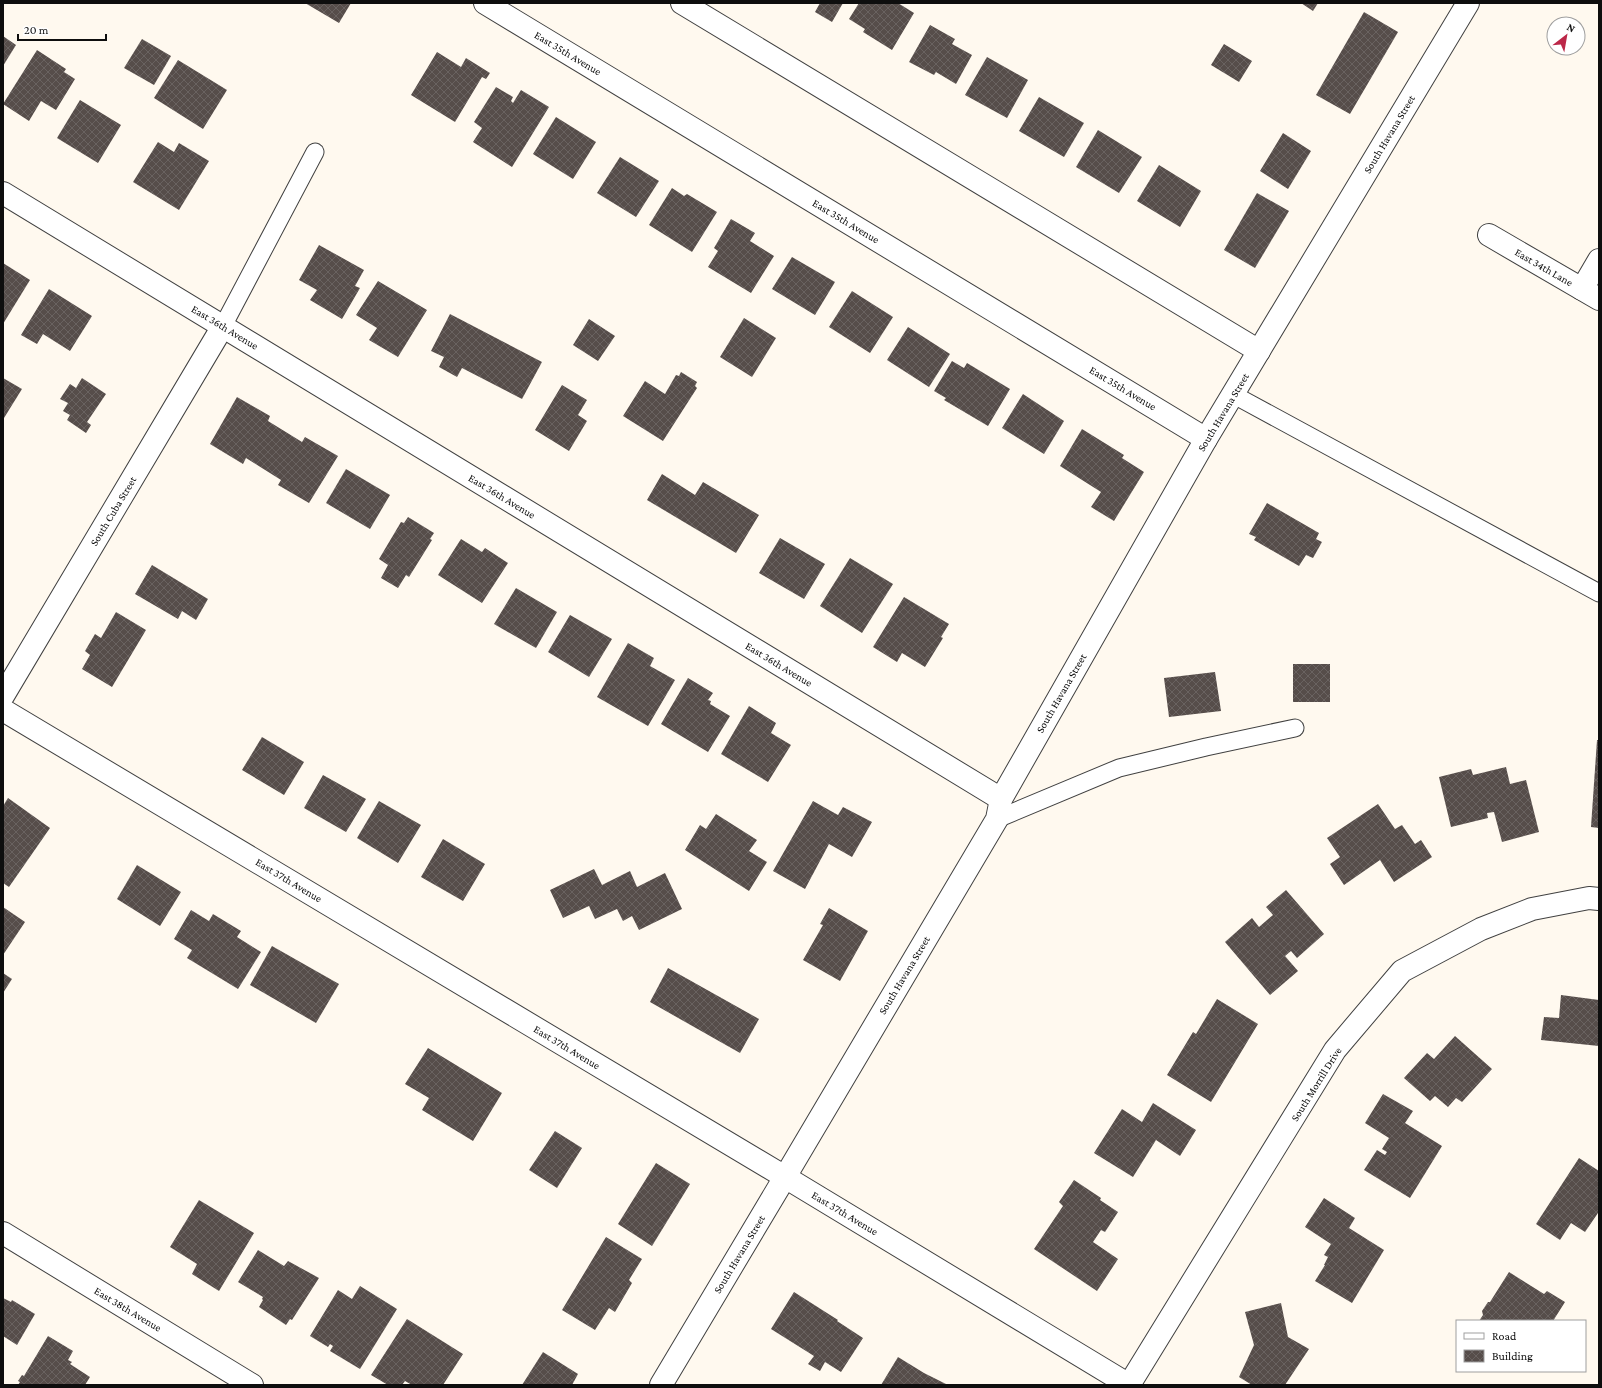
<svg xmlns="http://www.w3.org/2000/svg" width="1602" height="1388" font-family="'Crimson Pro',serif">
<defs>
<pattern id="building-cross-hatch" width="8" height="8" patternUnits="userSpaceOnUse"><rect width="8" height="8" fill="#564d4a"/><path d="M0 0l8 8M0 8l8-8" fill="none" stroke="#696260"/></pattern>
</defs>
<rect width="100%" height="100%" fill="#fff9ef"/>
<!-- building -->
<g fill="url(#building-cross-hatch)">
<polygon points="305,3 351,3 339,23"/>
<polygon points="820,3 843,3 832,22 815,12"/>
<polygon points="859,3 898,3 914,13 892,50 863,32 865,29 849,19"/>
<polygon points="1301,3 1318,3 1313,11"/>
<polygon points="1364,12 1398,32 1350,114 1316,95"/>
<polygon points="930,25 955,39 952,44 972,55 956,84 936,72 934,75 909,62"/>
<polygon points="3,36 16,45 3,66"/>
<polygon points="142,39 171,56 154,85 124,68"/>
<polygon points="1224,44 1252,61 1239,82 1211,65"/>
<polygon points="37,50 66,69 64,72 75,79 56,110 41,101 29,121 3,104"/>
<polygon points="437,52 461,67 466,58 490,73 486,79 482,77 455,122 411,95"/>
<polygon points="987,57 1028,80 1007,118 965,95"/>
<polygon points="178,60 227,90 203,129 154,98"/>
<polygon points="496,87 513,97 511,101 513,103 521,90 549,107 512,167 473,142 482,128 474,122"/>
<polygon points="1039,97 1084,123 1064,157 1019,131"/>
<polygon points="80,100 121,125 98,163 57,138"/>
<polygon points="556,117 596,142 573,179 533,154"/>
<polygon points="1098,130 1142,157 1119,193 1076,167"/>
<polygon points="1283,133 1311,151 1288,189 1260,171"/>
<polygon points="158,142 174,152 179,143 209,161 179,210 133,182"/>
<polygon points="620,157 659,181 636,217 597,193"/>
<polygon points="1159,165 1201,191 1180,227 1137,201"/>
<polygon points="672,188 684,196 687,194 717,212 692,252 649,225"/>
<polygon points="1257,193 1289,211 1255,268 1224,250"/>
<polygon points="731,219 755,233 750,241 774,256 751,293 708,267 718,251 714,248"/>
<polygon points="319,245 364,270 355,286 360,288 342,319 310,300 317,290 299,280"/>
<polygon points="792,257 835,282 815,315 772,289"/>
<polygon points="3,263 30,280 3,324"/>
<polygon points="378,281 427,310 398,357 369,340 377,328 356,315"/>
<polygon points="49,289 92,316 70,351 43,334 37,344 21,335"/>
<polygon points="852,291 893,317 870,353 829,327"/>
<polygon points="450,314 542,362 522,399 462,368 457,377 439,367 444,357 431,351"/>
<polygon points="744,318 776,338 752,377 720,357"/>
<polygon points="589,319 615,336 598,361 573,345"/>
<polygon points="908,327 950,354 929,387 887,360"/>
<polygon points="952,361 964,368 967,363 1010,389 988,426 944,400 946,398 934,391"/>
<polygon points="681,372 697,382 695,386 697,388 663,441 623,416 645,381 665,394 676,375 679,376"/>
<polygon points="3,378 22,389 4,418 3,417"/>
<polygon points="82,378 106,394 87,422 91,425 86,433 67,420 70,415 63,411 68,403 60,399 70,384 76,388"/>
<polygon points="562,385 587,400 578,415 587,421 569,451 535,430"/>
<polygon points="1023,394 1064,421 1044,454 1002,428"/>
<polygon points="237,397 270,416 268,421 302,442 305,437 338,456 309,503 278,485 281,480 246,458 243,464 210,444"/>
<polygon points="1082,429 1124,455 1122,458 1144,472 1114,521 1091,507 1101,492 1060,466"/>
<polygon points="346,469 390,495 370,529 326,503"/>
<polygon points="662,474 695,495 703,482 759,515 736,553 647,500"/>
<polygon points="1267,503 1319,533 1316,539 1322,542 1313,558 1306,555 1299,566 1254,540 1256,537 1249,534"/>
<polygon points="408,517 434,533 430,539 432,540 409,577 406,575 398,588 381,578 388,565 379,559 401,522 404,523"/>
<polygon points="780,538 825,564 804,599 759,573"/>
<polygon points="461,539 482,552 485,548 508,563 482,603 438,575"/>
<polygon points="850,558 893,584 862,633 820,606"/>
<polygon points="152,565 208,599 196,620 182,611 178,619 135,594"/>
<polygon points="516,588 557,612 536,648 494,624"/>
<polygon points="904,597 949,624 941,637 943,638 925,667 902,653 897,662 873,647"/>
<polygon points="116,612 146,630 112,687 82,669 90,655 85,651 95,634 101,638"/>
<polygon points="570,615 612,639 589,677 548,652"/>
<polygon points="628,643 654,658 650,666 675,680 648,726 597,697"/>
<rect x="1293" y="664" width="37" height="38"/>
<polygon points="1215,672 1221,711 1169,717 1164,678"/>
<polygon points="688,678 713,693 708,700 711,701 710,704 730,716 708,752 661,724"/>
<polygon points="749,706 776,723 771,733 791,745 768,782 721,754"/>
<polygon points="262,737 304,762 284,795 242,770"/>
<polygon points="1597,740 1599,740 1599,828 1591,827"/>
<polygon points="1506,767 1510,784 1526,780 1539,832 1502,842 1494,812 1487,813 1488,818 1451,827 1439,777 1471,769 1473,775"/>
<polygon points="323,775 366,799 346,832 304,808"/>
<polygon points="8,798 50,828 9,887 3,883 3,806"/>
<polygon points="379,801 421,825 398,863 357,838"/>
<polygon points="813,801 838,815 843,807 872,822 852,857 829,844 805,889 773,871"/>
<polygon points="1378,804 1395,829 1402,825 1415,844 1421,840 1432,857 1394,882 1380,860 1344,885 1330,864 1340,857 1327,838"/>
<polygon points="716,814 757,840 749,851 767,862 749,891 685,850 700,825 706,829"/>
<polygon points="443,839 485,864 463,901 421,877"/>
<polygon points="137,865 181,892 160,926 117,899"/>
<polygon points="594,869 602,885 630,871 637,887 665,873 682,909 639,930 632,916 623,921 617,909 595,919 589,906 563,918 550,890"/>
<polygon points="1286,890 1324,934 1297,958 1291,951 1285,956 1298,971 1270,995 1225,942 1252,918 1259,927 1273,915 1266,907"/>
<polygon points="3,907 25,922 3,955"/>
<polygon points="829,908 868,931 840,981 803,960 823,925 820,924"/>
<polygon points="191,910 209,921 213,914 241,931 237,937 261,952 238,989 187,958 192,950 174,939"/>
<polygon points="272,946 339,984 316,1023 250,985"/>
<polygon points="668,968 759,1019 740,1053 650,1002"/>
<polygon points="3,973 12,979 3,993"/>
<polygon points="1561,995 1599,1000 1599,1046 1541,1040 1544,1017 1559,1018"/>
<polygon points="1217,999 1258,1024 1211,1102 1167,1075 1193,1032 1196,1034"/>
<polygon points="1455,1036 1492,1069 1462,1102 1456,1098 1448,1107 1435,1096 1430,1101 1404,1078 1427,1053 1434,1059"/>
<polygon points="428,1048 502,1093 473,1141 422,1110 429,1098 405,1084"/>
<polygon points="1383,1094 1413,1111 1405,1123 1442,1146 1410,1198 1364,1170 1377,1150 1385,1155 1387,1152 1382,1149 1389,1138 1365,1123"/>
<polygon points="1153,1103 1196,1130 1180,1156 1156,1140 1133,1177 1094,1153 1122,1109 1142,1122"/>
<polygon points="555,1131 582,1148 557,1188 529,1170"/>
<polygon points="1579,1158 1599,1171 1599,1214 1598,1213 1585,1232 1571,1223 1560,1240 1536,1224"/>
<polygon points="656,1163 690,1184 652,1246 618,1224"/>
<polygon points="1074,1180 1101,1198 1100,1200 1118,1212 1105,1232 1101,1230 1093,1242 1118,1259 1097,1291 1034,1249 1063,1206 1059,1202"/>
<polygon points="1324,1198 1355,1218 1349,1228 1384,1250 1352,1303 1315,1281 1325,1265 1324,1265 1328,1257 1324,1255 1331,1244 1305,1227"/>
<polygon points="199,1200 254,1233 219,1291 192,1274 197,1264 170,1247"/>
<polygon points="606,1237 642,1259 629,1280 632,1283 615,1312 609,1308 595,1330 562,1310"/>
<polygon points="258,1250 284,1266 288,1261 319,1278 292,1320 290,1319 286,1325 259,1307 263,1300 262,1299 263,1297 238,1282"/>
<polygon points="1509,1272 1544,1294 1547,1291 1565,1302 1553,1321 1479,1321 1483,1315 1482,1311 1488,1302 1490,1302"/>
<polygon points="360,1286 397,1309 360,1369 330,1351 333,1346 330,1344 328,1347 310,1336 338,1290 352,1299"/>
<polygon points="794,1292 838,1320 837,1321 863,1338 841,1372 825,1362 820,1371 808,1364 814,1356 771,1329"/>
<polygon points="3,1298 11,1302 12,1300 35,1314 17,1345 3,1336"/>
<polygon points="1281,1303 1288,1337 1309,1349 1285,1385 1252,1385 1239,1377 1254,1345 1245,1312"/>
<polygon points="407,1319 463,1354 443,1385 412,1385 405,1381 402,1385 388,1385 371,1375"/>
<polygon points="48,1336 73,1351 68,1360 72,1362 70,1364 90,1377 85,1385 18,1385 20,1382 18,1381 22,1375 24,1376"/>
<polygon points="543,1352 578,1374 572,1385 522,1385"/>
<polygon points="898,1357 924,1373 948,1385 881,1385"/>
</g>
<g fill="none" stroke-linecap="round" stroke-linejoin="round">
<defs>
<g id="service">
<polyline points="223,326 315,152"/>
<polyline points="1234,395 1599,593"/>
<polyline points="997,819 1119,768 1206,747 1295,728"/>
</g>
<g id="minor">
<polyline points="485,3 1206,439"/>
<polyline points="682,3 1259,351"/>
<polyline points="3,193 1001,799"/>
<polyline points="1489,235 1599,299"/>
<polyline points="1582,289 1599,260"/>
<polyline points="3,696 223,326"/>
<polyline points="785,1177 997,819 1001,799 1206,439 1468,3"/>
<polyline points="3,1233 252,1385"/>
<polyline points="1129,1385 1335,1050 1402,971 1481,929 1532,909 1589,898 1599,899"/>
</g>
<g id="tertiary">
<polyline points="3,710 785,1177 1129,1385"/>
<polyline points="661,1385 785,1177"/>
</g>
</defs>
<!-- service casing -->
<use href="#service" stroke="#414141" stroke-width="19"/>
<!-- minor casing -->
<use href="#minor" stroke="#414141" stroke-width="24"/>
<!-- tertiary casing -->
<use href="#tertiary" stroke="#414141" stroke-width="24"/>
<!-- service -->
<use href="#service" stroke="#fff" stroke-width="17"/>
<!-- minor -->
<use href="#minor" stroke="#fff" stroke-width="22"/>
<!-- tertiary -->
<use href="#tertiary" stroke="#fff" stroke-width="22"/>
</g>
<g text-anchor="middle" stroke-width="4" stroke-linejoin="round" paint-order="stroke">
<!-- street labels -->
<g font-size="11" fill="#0e0e0e" stroke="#fff">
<text transform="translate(568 53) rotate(31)" y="4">East 35th Avenue</text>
<text transform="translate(1389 134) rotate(-59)" y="4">South Havana Street</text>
<text transform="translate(846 221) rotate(31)" y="4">East 35th Avenue</text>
<text transform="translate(1544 267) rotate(30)" y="4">East 34th Lane</text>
<text transform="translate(225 327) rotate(31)" y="4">East 36th Avenue</text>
<text transform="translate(1123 388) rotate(31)" y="4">East 35th Avenue</text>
<text transform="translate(1223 412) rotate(-59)" y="4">South Havana Street</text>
<text transform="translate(502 496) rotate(31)" y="4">East 36th Avenue</text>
<text transform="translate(113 511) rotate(-59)" y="4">South Cuba Street</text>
<text transform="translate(779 664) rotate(31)" y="4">East 36th Avenue</text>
<text transform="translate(1061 693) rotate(-60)" y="4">South Havana Street</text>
<text transform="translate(289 880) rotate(31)" y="4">East 37th Avenue</text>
<text transform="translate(904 975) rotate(-59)" y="4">South Havana Street</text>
<text transform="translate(567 1047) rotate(31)" y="4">East 37th Avenue</text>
<text transform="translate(1316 1084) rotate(-58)" y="4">South Morrill Drive</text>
<text transform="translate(845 1213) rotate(31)" y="4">East 37th Avenue</text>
<text transform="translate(739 1254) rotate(-59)" y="4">South Havana Street</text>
<text transform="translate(128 1309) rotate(31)" y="4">East 38th Avenue</text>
</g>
</g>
<!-- border -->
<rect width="1602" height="1388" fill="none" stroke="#0e0e0e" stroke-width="8"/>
<!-- legend -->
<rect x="1456" y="1320" width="130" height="52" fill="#ffffff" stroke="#9f9f9f"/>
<rect x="1464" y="1333" width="20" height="6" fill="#ffffff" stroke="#9f9f9f"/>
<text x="1492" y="1340" font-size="12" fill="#0e0e0e">Road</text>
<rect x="1464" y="1350" width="20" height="12" fill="url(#building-cross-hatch)" stroke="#9f9f9f"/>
<text x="1492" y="1360" font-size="12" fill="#0e0e0e">Building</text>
<!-- north arrow -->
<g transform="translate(1566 36) rotate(31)"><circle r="19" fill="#ffffff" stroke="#9f9f9f"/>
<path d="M0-3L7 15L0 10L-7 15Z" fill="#bc2748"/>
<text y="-6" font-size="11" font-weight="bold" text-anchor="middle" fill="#0e0e0e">N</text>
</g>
<!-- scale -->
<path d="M18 34v6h88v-6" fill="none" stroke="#0e0e0e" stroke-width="2"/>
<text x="24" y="34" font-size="12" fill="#0e0e0e" stroke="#ffffff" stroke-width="3" paint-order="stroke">20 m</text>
</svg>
